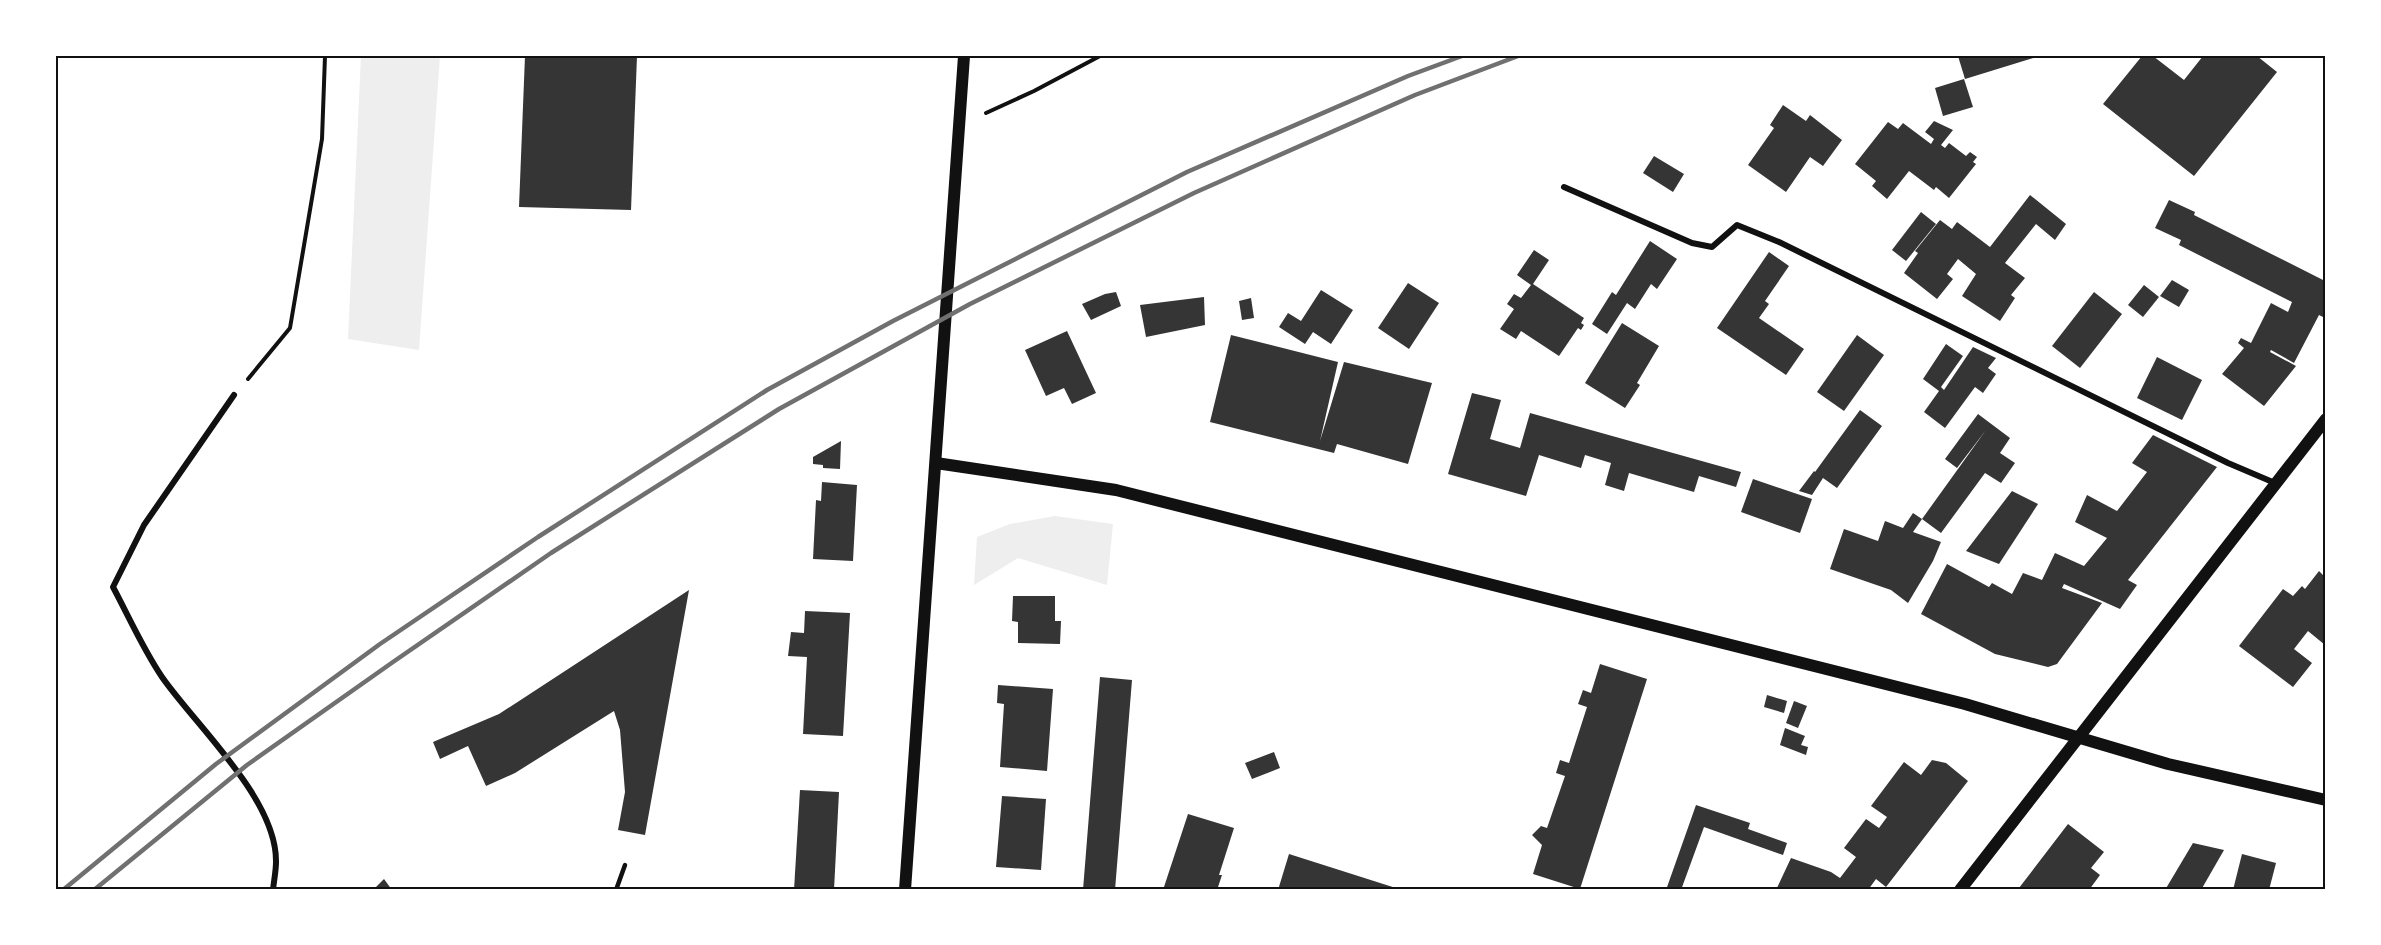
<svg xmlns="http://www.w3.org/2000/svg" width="2381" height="945" font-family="Cabin,sans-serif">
<rect width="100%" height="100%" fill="#fff"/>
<!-- green -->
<g fill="#eee">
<polygon points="361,56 440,56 419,350 348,339"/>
<polygon points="1055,516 1113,524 1107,585 1018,558 974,585 977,537 1010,524"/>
</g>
<!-- building -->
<g fill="#353535">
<polygon points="525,56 637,56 631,210 519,207"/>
<polygon points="1958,56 2040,56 1965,79"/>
<polygon points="2142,56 2153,56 2184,80 2203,56 2257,56 2277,72 2194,176 2103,104"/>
<polygon points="1964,79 1973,107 1943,116 1935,88"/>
<polygon points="1783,105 1806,121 1810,115 1842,140 1823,166 1810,157 1786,192 1748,165 1774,128 1770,125"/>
<polygon points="1934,121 1953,130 1941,145 1945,148 1949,143 1966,156 1970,152 1977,157 1973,162 1976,164 1949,198 1936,187 1934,190 1909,171 1887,199 1872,186 1876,181 1855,164 1888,122 1898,129 1903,123 1931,144 1934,139 1925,132"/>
<polygon points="1654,156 1684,174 1673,192 1643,173"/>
<polygon points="2030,195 2066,224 2055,240 2036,224 2005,263 2025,278 2011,295 2015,298 2000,321 1962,296 1976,274 1958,259 1947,274 1953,279 1937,299 1904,273 1918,253 1915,251 1940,220 1952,229 1957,222 1990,247"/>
<polygon points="2169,200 2195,212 2194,215 2325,281 2325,318 2319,315 2294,363 2271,350 2270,352 2296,366 2264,406 2222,374 2244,348 2238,343 2241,338 2251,343 2271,303 2288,312 2292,302 2179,245 2181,240 2155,228"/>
<polygon points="1921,212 1936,224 1906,261 1892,250"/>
<polygon points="1650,241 1677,259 1657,289 1651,284 1635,309 1627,303 1607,334 1592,324 1612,292 1616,295"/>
<polygon points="1534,250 1549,260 1533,284 1584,318 1581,323 1584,325 1581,330 1578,328 1559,356 1521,331 1516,339 1500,329 1514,309 1507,304 1514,294 1521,298 1531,285 1517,275"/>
<polygon points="1769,252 1789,266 1765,301 1769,304 1759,318 1804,349 1786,375 1717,328"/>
<polygon points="2172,280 2189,290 2179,307 2160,296"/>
<polygon points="1408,283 1439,303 1409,349 1378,328"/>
<polygon points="2144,285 2159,297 2143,317 2128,305"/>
<polygon points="1321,290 1353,310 1331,344 1313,332 1305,344 1279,327 1288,313 1301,321"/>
<polygon points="1116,292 1121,306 1091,320 1082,304 1105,294"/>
<polygon points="2094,292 2122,314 2080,368 2052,346"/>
<polygon points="1204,297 1205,325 1146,337 1140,305"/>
<polygon points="1251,298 1254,318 1242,320 1239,301"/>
<polygon points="1622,323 1659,346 1637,383 1640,385 1625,408 1585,383"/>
<polygon points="1067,331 1096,393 1072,404 1064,388 1046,396 1025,350"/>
<polygon points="1231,335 1338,362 1320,441 1344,362 1432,383 1408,464 1337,444 1334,453 1210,422"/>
<polygon points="1857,335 1884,355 1844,411 1817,392"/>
<polygon points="1946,344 1963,356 1941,387 1944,390 1973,347 1996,358 1988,368 1996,374 1983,393 1975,387 1945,428 1924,412 1939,391 1923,379"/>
<polygon points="2157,357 2202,380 2182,420 2137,398"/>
<polygon points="1472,393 1501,400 1490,439 1520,448 1530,413 1741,472 1736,487 1699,476 1694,492 1629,473 1624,491 1605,485 1611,463 1585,455 1581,468 1539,455 1526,496 1448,474"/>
<polygon points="1860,410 1882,426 1837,488 1823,478 1812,495 1799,491 1814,471 1815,472"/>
<polygon points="1978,414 2010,438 2000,453 2015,463 2001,483 1985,473 1941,533 1922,519 1986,430 1957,468 1945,459"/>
<polygon points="2153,435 2217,467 2128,580 2137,585 2120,609 2064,584 2062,588 2102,603 2057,664 2048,667 1995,654 1921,614 1947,564 1989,587 1992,583 2012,594 2023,573 2042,580 2055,553 2084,566 2107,538 2075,522 2087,495 2117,511 2147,472 2132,463"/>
<polygon points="841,441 840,469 823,468 823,465 813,464 813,457"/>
<polygon points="1753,479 1812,499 1800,533 1741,512"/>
<polygon points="822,482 857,485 853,561 813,559 816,500 821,501"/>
<polygon points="2012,491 2038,504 1999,564 1966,551"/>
<polygon points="1913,513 1922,519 1913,532 1941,542 1933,561 1908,603 1891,590 1830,569 1844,529 1878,541 1885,521 1903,528"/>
<polygon points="2319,571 2325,577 2325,645 2308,631 2294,649 2312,663 2293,687 2239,646 2283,589 2293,596 2302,586 2305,589"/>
<polygon points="689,590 645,835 618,830 625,792 620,730 614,711 515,773 486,786 468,746 440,759 433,742 499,714"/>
<polygon points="1013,596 1055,596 1055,621 1061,621 1060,644 1018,643 1018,622 1012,621"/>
<polygon points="805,611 850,613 843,736 803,734 807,657 788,656 791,632 804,633"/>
<polygon points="1600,664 1647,679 1580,889 1533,874 1542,845 1532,835 1541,826 1547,828 1565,776 1556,773 1560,760 1569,763 1587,707 1578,704 1583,690 1591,693"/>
<polygon points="1100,677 1132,680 1115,890 1083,890"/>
<polygon points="998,685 1053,689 1047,771 1000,767 1004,704 997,703"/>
<polygon points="1767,695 1787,701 1784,713 1764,707"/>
<polygon points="1794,701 1807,706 1798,728 1786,723"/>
<polygon points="1785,728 1805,736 1801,745 1808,747 1806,755 1780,745"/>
<polygon points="1274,752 1280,768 1252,779 1245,763"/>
<polygon points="1932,760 1946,763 1968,781 1886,887 1876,879 1868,890 1776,890 1791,858 1831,872 1840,878 1856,857 1844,848 1866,819 1879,828 1887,817 1871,806 1904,762 1921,775"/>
<polygon points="800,790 839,792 834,890 794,890"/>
<polygon points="1002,796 1046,799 1041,870 996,867"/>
<polygon points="1696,805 1750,823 1748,829 1787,843 1783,855 1704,827 1681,890 1666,890"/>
<polygon points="1188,814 1234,828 1219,875 1222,875 1217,890 1163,890"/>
<polygon points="2068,824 2104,852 2091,868 2100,875 2089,890 2020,890 2019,888"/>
<polygon points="2193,843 2224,850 2201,890 2165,890"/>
<polygon points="1289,854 1399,889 1399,890 1278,890"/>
<polygon points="2242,854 2276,863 2269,890 2233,890"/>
<polygon points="384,879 392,890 373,890"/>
</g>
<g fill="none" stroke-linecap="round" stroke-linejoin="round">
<!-- path -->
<g stroke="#111" stroke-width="4">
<polyline points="986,113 1034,91 1100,56"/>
<polyline points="248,379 290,328 322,139 325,56"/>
</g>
<!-- service -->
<polyline stroke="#111" stroke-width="4.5" points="616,890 625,865"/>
<!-- minor -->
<g stroke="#111" stroke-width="6">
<polyline points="1564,187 1692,243 1712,247 1737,225 1779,242 2228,463 2275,483"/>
<path d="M234,395L144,525L113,587C129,617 143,649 162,677C196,726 277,799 276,862C276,871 274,880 273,890"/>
</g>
<!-- secondary -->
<g stroke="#111" stroke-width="12">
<polyline points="936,463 1116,490 1965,704 2168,764 2326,800"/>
<polyline points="905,890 964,56"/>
<polyline points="1960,890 2326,419"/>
</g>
<!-- rail -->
<g stroke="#707070" stroke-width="4.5">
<polyline points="63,890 216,764 380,644 538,537 767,390 893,321 1187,172 1408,76 1462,56"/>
<polyline points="94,890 247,765 393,662 551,553 779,409 970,304 1194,193 1415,95 1518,56"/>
</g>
</g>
<!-- border -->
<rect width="2381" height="945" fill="none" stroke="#ffffff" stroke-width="114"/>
<rect x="57" y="57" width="2267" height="831" fill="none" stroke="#111" stroke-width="2"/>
</svg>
